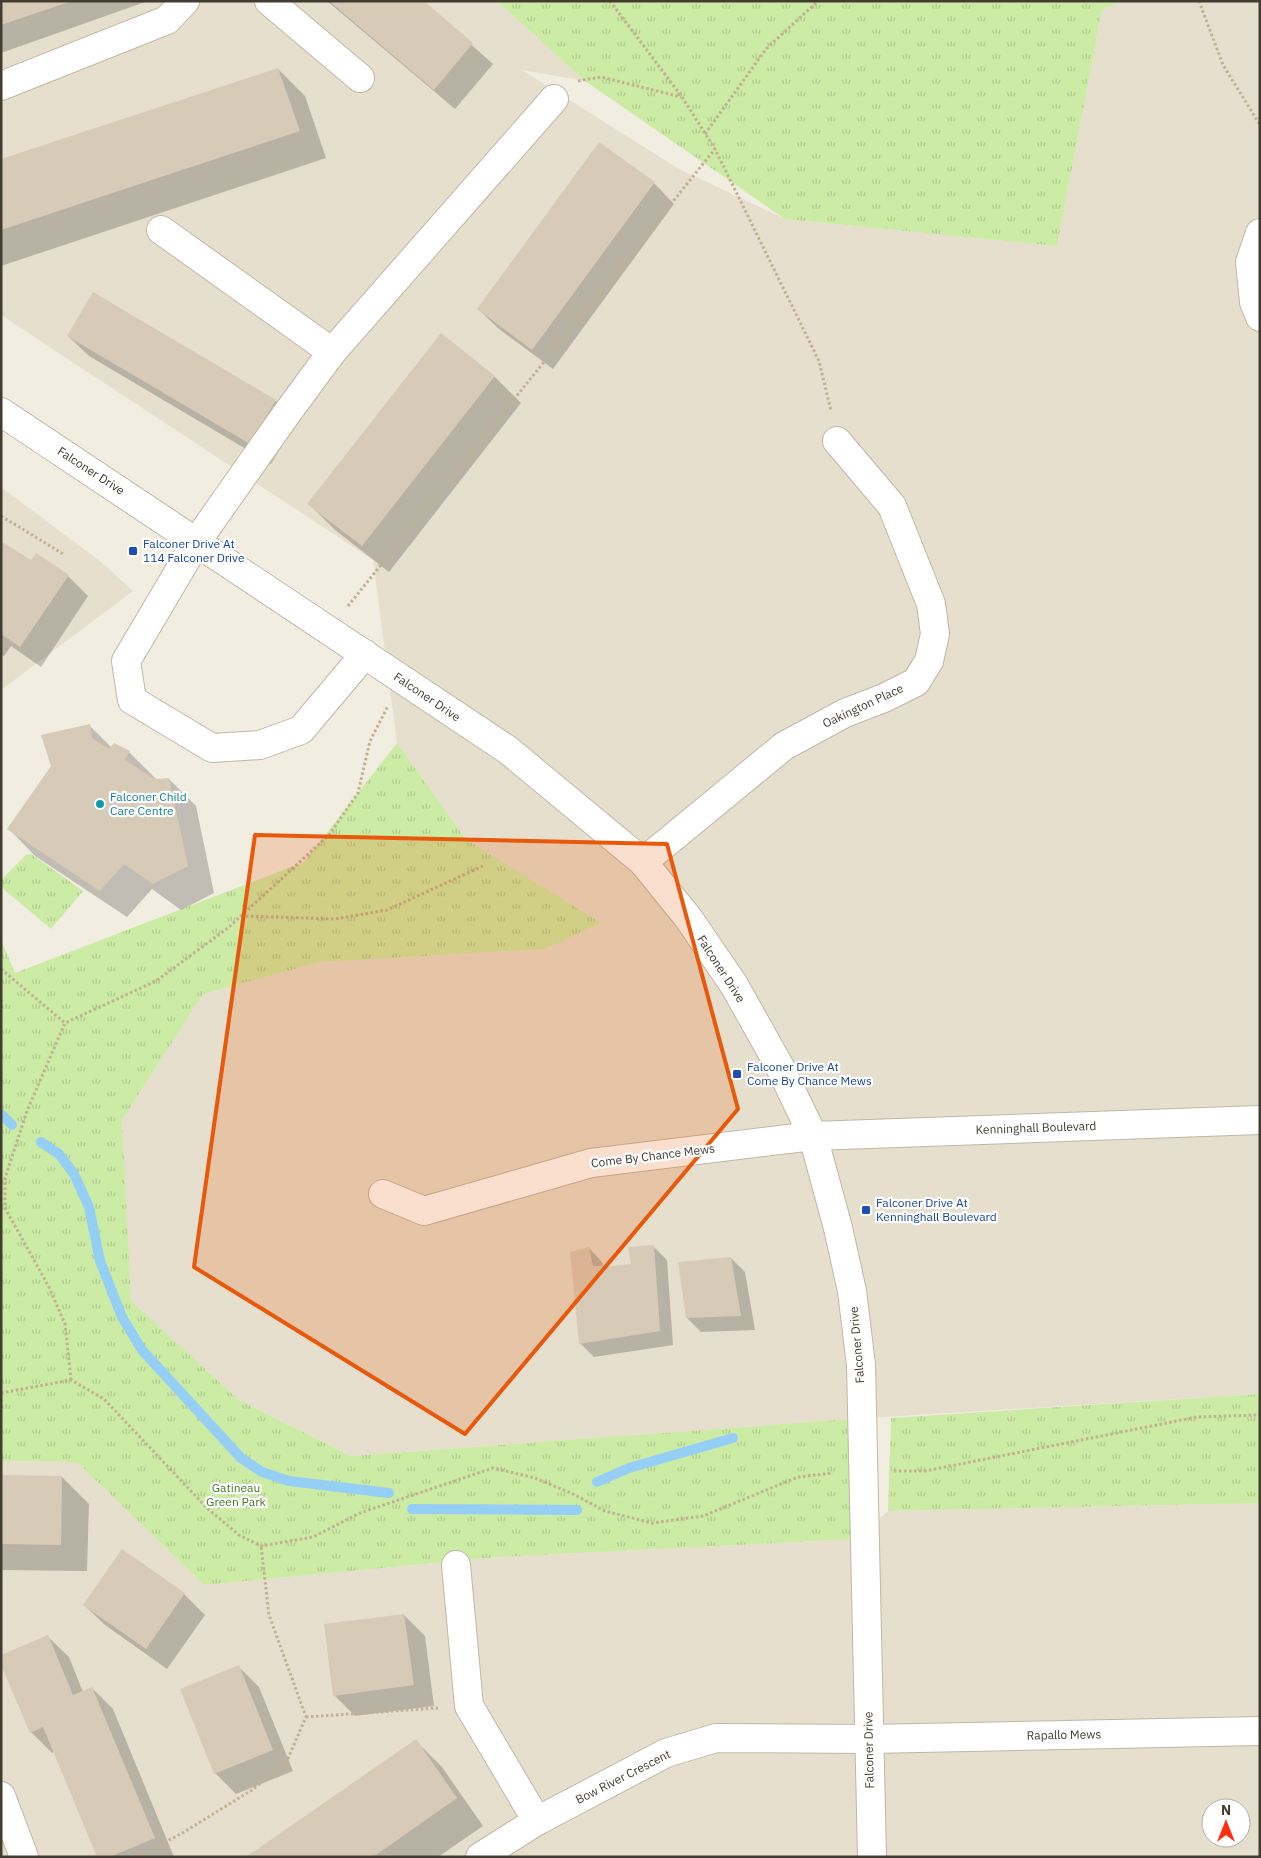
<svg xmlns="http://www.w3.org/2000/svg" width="1261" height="1858" font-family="'IBM Plex Sans',sans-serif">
<defs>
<pattern id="park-tufts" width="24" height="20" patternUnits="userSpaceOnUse" patternTransform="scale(1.25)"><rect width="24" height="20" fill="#cceba5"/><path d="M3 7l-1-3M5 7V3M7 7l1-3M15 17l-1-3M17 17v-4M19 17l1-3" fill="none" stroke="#b0ca8e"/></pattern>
</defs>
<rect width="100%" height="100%" fill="#f2ede1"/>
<!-- residential -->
<g fill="#e7dfce" fill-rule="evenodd">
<polygon points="1,1 497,1 585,81 522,70 679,169 785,219 1057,246 1102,10 1122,1 1260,1 1260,1394 850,1419 351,1456 239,1400 130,1301 122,1120 203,994 320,962 545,949 601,923 466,839 397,743 373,560 1,315"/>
<polygon points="1,487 100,561 133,591 1,690"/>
<path d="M1,1461L77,1462L204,1585L498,1557L856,1539L888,1511L1260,1503V1857H1ZM1211,1808H1241V1838H1211Z"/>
</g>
<!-- park -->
<g fill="url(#park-tufts)">
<polygon points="497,1 1122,1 1102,10 1057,246 785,219 585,81"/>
<polygon points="397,743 466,839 601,923 545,949 320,962 203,994 122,1120 131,1301 239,1400 351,1456 850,1419 856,1539 498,1557 204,1585 77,1462 1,1461 1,939 15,973 304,862"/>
<polygon points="31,854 83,891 51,929 1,887 1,880 26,855"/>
<polygon points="1260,1394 1260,1503 888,1511 891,1418"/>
</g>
<!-- shadow -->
<g fill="#0003">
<polygon points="1,1 148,1 1,53"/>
<polygon points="327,1 422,1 493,64 455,109"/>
<polygon points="278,69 305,96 326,158 1,266 1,161"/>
<polygon points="654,183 674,204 553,369 499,329 478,309"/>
<polygon points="93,294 276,401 296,422 271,464 89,356 68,336"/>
<polygon points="442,335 495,377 521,403 389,572 335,530 309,504"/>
<polygon points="1,544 31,562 68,576 88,596 41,667 11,646 4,656 1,655"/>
<polygon points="90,726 112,748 115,744 129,752 157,780 169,779 196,806 214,893 181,910 152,889 127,917 35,856 9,829"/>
<polygon points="653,1246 667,1260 673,1345 594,1357 580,1343 589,1248 602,1262 604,1267 632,1265"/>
<polygon points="731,1258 745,1272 755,1330 701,1332 687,1318"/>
<polygon points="1,1477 62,1477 89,1504 87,1571 1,1570"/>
<polygon points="122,1551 184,1594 205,1615 167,1669 105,1625 84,1605"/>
<polygon points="404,1615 425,1636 434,1706 355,1716 334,1695"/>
<polygon points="48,1637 69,1657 83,1692 92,1688 113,1709 174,1857 98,1857 55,1751 52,1753 31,1732"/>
<polygon points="238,1666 259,1687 293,1771 236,1794 215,1773"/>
<polygon points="416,1741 442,1767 483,1826 438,1857 248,1857"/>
</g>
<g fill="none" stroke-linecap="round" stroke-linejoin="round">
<!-- stream -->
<g stroke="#96cff6" stroke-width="10">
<polyline points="1,1114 12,1125"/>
<polyline points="41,1142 59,1154 74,1174 89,1207 100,1261 122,1317 142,1350 241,1458 262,1472 289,1481 389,1493"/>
<polyline points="597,1482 629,1468 733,1438"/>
<polyline points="412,1509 577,1510"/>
</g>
</g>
<!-- building -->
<g fill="#d7cbb8">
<polygon points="1,1 69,1 69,2 1,25"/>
<polygon points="329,1 424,1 473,43 434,90"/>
<polygon points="278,68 300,131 1,230 1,159"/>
<polygon points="599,142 655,182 532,350 477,309"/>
<polygon points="93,292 276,400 250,444 67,336"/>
<polygon points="441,333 495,376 362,546 307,504"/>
<polygon points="1,541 31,560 36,553 69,575 20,647 1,634"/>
<polygon points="90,724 92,738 109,749 114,743 130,751 125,760 154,779 169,778 188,866 153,884 124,864 100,891 7,829 51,766 41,735"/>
<polygon points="654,1245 660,1331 579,1344 570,1252 589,1247 593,1266 610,1266 631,1264 628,1247"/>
<polygon points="731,1257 741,1316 686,1318 678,1262"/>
<polygon points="1,1475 62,1476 61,1545 1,1544"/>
<polygon points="122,1549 185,1593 146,1649 83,1605"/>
<polygon points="404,1614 414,1685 333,1696 324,1624"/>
<polygon points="48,1635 73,1695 92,1687 155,1838 110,1857 97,1857 43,1727 30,1733 1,1665 1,1655"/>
<polygon points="239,1665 273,1750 214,1774 180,1689"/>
<polygon points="416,1739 457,1798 373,1857 246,1857"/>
</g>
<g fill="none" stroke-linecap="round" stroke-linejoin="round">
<defs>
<g id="minor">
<polyline points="269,1 360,78"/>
<polyline points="1,86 167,20 185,1"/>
<polyline points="161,230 332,352"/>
<polyline points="1260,233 1250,262 1254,302 1260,317"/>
<polyline points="1,412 508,750 643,862 689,919 734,985 780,1067 813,1136 838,1228 852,1291 861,1365 872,1857"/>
<polyline points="365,654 301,730 260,745 212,748 132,700 126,661 197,541 285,416 332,352 554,99"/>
<polyline points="643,862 784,746 845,713 884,698 916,682 929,661 935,634 931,604 892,506 837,441"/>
<polyline points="383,1194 424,1211 591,1163 813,1136 1260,1120"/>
<polyline points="456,1565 469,1706 537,1821"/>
<polyline points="1,1796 24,1857"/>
<polyline points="480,1857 537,1821 666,1753 716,1738 869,1739 1260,1731"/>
</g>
</defs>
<!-- minor casing -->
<use href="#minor" stroke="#c0b7a6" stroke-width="30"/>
<!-- path -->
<g stroke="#c1b093" stroke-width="3" stroke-dasharray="2.5 2.5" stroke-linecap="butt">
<polyline points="610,1 682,97 715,149 819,361 831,411"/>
<polyline points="1199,1 1223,65 1260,125"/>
<polyline points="578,81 601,77 681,97"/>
<polyline points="705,134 766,49 818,1"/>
<polyline points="1,516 65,555"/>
<polyline points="348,606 715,149"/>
<polyline points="241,916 335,919 387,910 483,866"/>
<polyline points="1,969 65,1023"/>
<polyline points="71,1380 65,1324 49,1287 5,1208 5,1178 27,1111 65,1023 156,981 228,928 329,835 358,793 370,741 388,706"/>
<polyline points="1,1393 71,1380 104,1399 207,1508 239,1535 261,1546 313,1537 360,1513 493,1468 535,1478 573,1494 605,1511 652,1523 703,1516 798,1477 833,1473"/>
<polyline points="894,1471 925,1471 1197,1417 1260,1415"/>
<polyline points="306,1717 438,1708"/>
<polyline points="138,1857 184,1832 252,1790 286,1763 306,1717 269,1615 261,1546"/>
</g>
<!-- minor -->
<use href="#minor" stroke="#fff" stroke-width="28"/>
</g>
<!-- marked area -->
<path fill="#e8590c" fill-opacity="0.2" stroke="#e8590c" stroke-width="4" stroke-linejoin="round" d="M255,835L667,844L738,1109L465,1434L194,1267Z"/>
<!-- markers -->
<g fill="#1a4fb4" stroke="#fff" stroke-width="2">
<rect x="128" y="546" width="10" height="10" rx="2.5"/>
<rect x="732" y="1069" width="10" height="10" rx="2.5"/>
<rect x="861" y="1205" width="10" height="10" rx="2.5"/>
</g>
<circle fill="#0f9aa8" stroke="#fff" stroke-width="2" cx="100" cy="804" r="5"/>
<g text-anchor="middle" stroke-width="4.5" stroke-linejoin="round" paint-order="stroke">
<!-- street labels -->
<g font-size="12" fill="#433c31" stroke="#fff">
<text transform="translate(91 471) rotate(33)" y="4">Falconer Drive</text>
<text transform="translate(427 697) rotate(34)" y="4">Falconer Drive</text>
<text transform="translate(863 706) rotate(-25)" y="4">Oakington Place</text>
<text transform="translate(721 969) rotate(57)" y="4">Falconer Drive</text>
<text transform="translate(1036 1128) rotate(-2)" y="4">Kenninghall Boulevard</text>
<text transform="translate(653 1156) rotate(-7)" y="4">Come By Chance Mews</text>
<text transform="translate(857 1345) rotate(-95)" y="4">Falconer Drive</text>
<text transform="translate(1064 1735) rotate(-1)" y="4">Rapallo Mews</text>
<text transform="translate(869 1750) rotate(-91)" y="4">Falconer Drive</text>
<text transform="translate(623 1777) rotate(-27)" y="4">Bow River Crescent</text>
</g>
<!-- transit labels -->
<g font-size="12" fill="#164399" stroke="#fff" text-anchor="start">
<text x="143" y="548">Falconer Drive At<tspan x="143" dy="14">114 Falconer Drive</tspan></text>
<text x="747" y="1071">Falconer Drive At<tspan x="747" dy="14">Come By Chance Mews</tspan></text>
<text x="876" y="1207">Falconer Drive At<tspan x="876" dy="14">Kenninghall Boulevard</tspan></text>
</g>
<!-- culture labels -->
<g font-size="12" fill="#0d838f" stroke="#fff" text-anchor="start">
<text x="110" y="801">Falconer Child<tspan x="110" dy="14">Care Centre</tspan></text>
</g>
<!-- park labels -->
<g font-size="12" fill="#437921" stroke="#fff">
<text x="236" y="1492">Gatineau<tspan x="236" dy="14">Green Park</tspan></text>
</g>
</g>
<!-- border -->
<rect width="1261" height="1858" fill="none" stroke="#433c31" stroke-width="5"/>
<!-- north arrow -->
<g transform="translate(1226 1823)"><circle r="24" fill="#ffffff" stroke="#b4b1ad"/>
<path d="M0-4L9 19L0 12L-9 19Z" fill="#ff2e0b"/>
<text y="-8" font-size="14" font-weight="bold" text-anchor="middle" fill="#433c31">N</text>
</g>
</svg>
